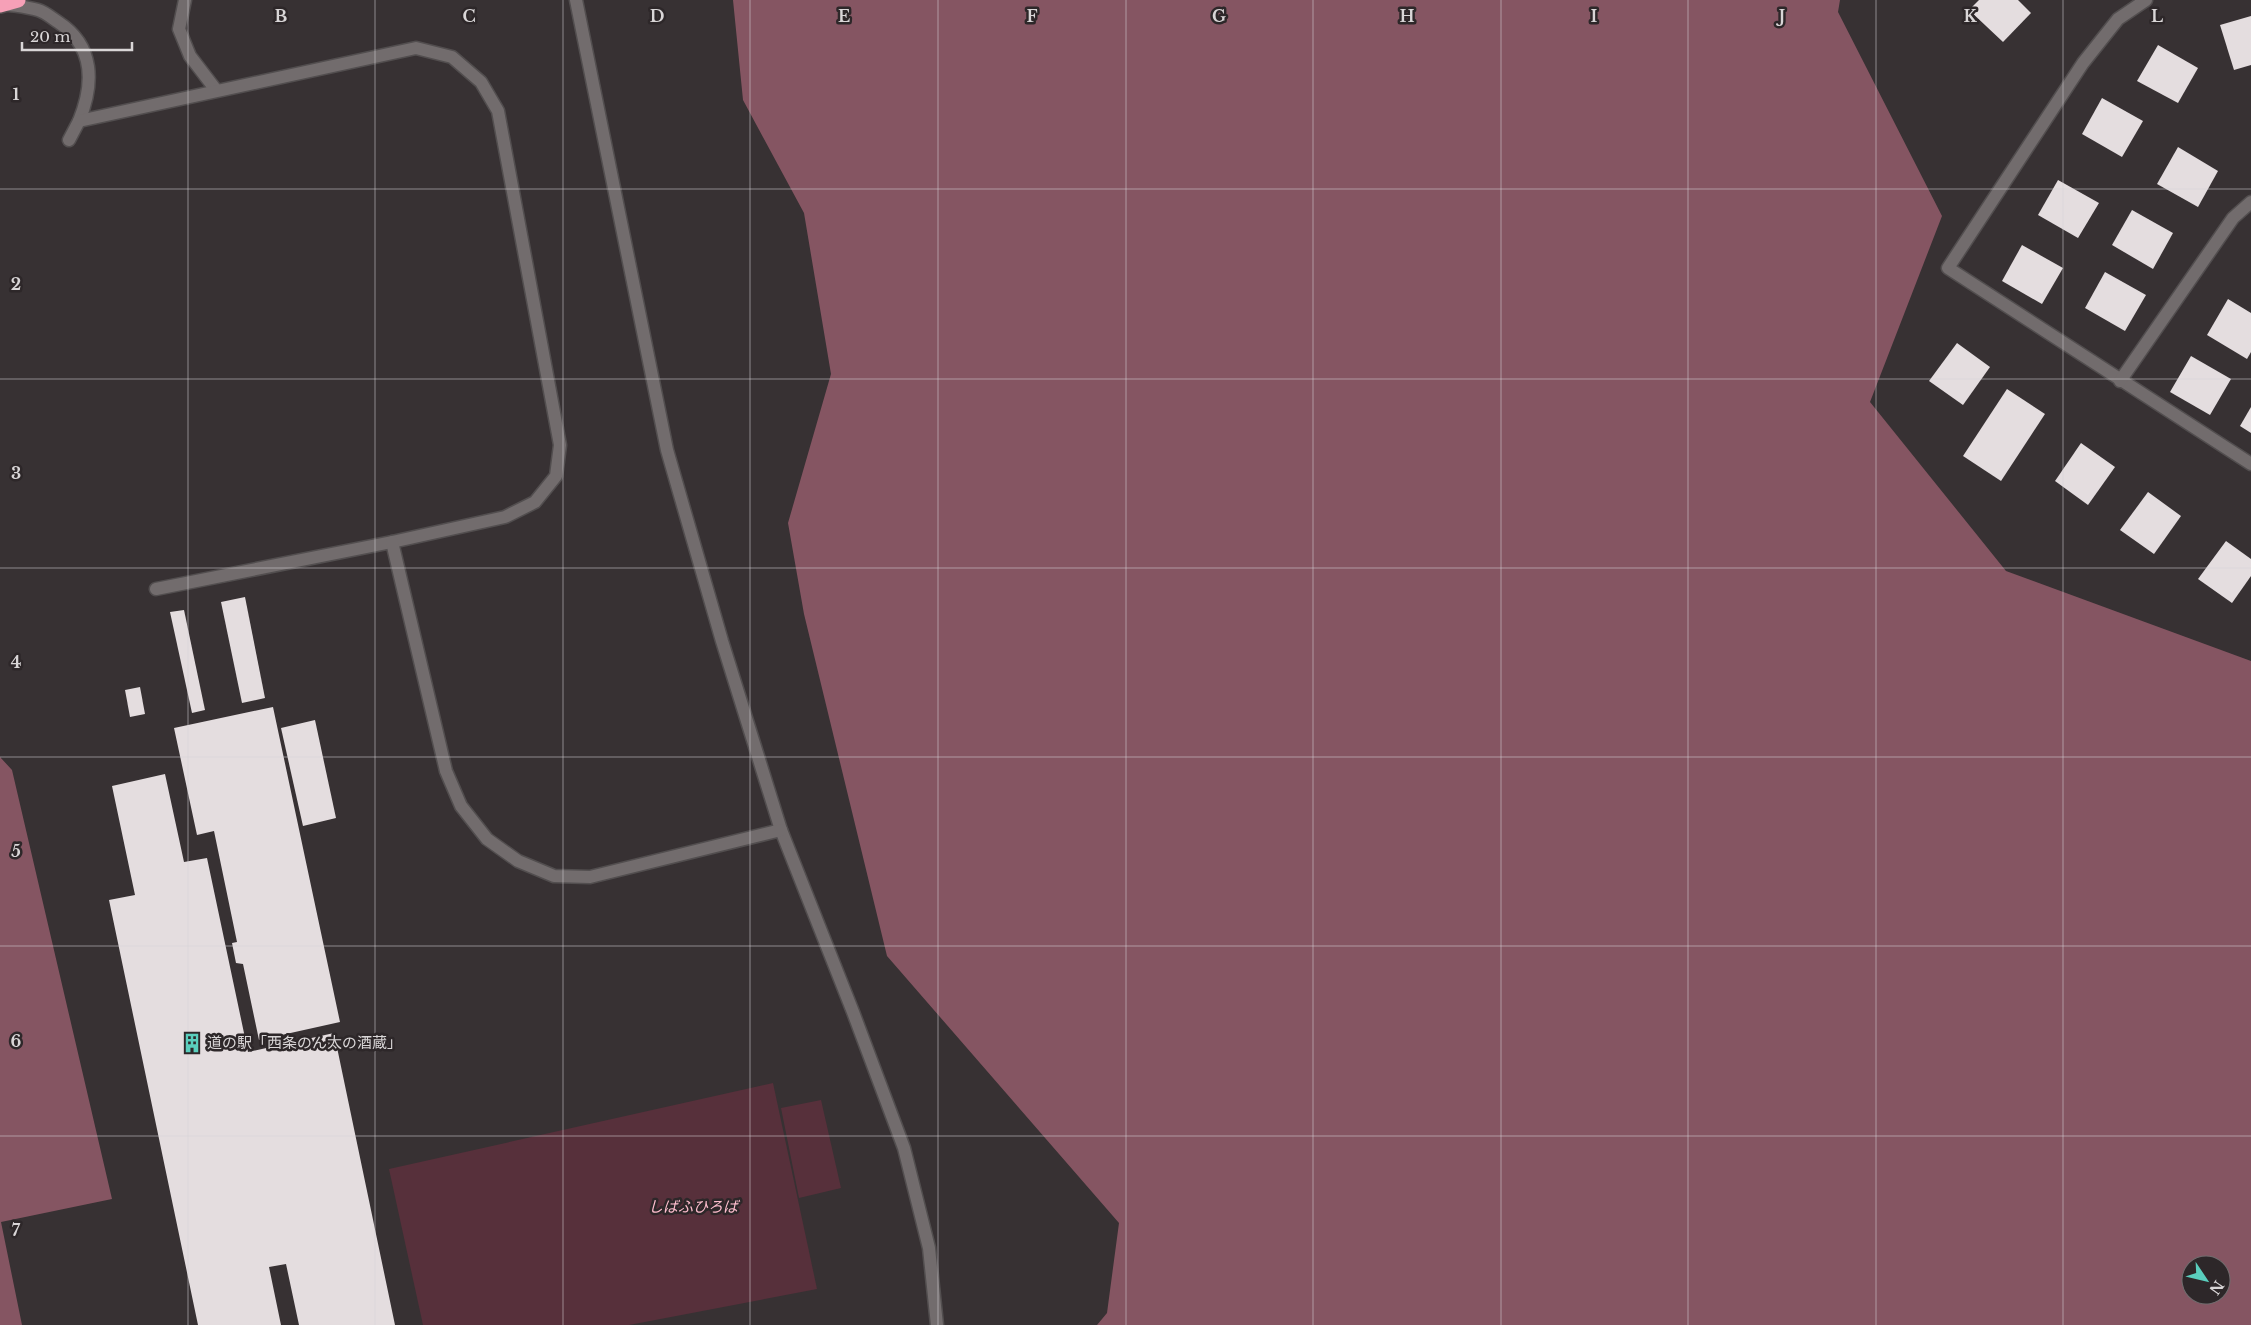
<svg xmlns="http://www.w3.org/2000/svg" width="2251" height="1325" font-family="'Libre Baskerville','Noto Sans JP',serif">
<rect width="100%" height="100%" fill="#373133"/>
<!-- green -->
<g fill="#57303b">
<polygon points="773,1083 817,1289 629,1325 423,1325 389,1169"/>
<polygon points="821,1100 841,1188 799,1198 781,1108"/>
</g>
<!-- forest -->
<g fill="#855562" fill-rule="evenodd">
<path d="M733,0H1840L1838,12L1942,216L1870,402L2006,571L2251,661V1325H1097L1107,1313L1119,1223L887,956L804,614L788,523L831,374L804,213L743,100ZM2191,1265H2221V1295H2191Z"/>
<polygon points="0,757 12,770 112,1199 1,1222 22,1325 0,1325"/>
</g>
<!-- building -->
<g fill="#e4dddf">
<polygon points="1979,0 2018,0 2031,13 2003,42 1969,10"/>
<polygon points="2251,16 2251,65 2234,70 2220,25"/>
<polygon points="2158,45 2198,68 2178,103 2137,81"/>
<polygon points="2102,98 2143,121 2122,157 2082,134"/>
<polygon points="2178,147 2218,171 2198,207 2157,184"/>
<polygon points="2058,180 2099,203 2078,238 2038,215"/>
<polygon points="2132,210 2173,233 2153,269 2112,245"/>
<polygon points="2022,245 2063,268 2042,304 2002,281"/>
<polygon points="2105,272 2146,295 2125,331 2085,308"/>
<polygon points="2228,299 2251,313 2251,352 2247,359 2207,335"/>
<polygon points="1957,343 1990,367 1963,405 1929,381"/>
<polygon points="2191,356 2231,379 2210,415 2170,392"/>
<polygon points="2007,389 2045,414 2001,481 1963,456"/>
<polygon points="2251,407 2251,433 2240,426"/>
<polygon points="2081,443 2115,467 2088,505 2055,481"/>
<polygon points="2148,492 2181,516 2154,554 2120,530"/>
<polygon points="2226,541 2251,559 2251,576 2232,603 2198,579"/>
<polygon points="245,597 265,698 242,703 221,602"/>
<polygon points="184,610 205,710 192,713 170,612"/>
<polygon points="140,687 145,714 130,717 125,690"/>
<polygon points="273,707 340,1022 259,1040 243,964 236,963 232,943 237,942 214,831 197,835 174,728"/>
<polygon points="315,720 336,818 303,826 281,728"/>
<polygon points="165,774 184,862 207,858 248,1052 334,1033 395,1325 299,1325 286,1264 269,1267 281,1325 198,1325 109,900 135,895 112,786"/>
</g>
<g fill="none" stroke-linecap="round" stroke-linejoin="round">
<defs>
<g id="minor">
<polyline points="185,0 179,29 190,56 216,90"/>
<polyline points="576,0 667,450 722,641 781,830 853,1012 904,1148 929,1248 937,1325"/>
<polyline points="2146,0 2118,19 2083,63 1948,268 2251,464"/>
<path d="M4,4C16,6 28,7 38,10C45,12 52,18 58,22C95,46 94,84 79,121"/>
<polyline points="69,140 79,121 416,48 452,57 481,82 498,111 560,445 556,476 535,502 505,517 392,542 156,589"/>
<polyline points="2120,381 2233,218 2251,202"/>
<polyline points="392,542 446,771 461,806 487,839 518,861 554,876 590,877 781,830"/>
</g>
<polyline id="highway" points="0,5 18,0"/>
</defs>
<!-- minor casing -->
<use href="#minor" stroke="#524e4f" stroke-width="15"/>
<!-- highway casing -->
<use href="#highway" stroke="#524e4f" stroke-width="18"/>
<!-- minor -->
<use href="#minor" stroke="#726c6d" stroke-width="12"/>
<!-- highway -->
<use href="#highway" stroke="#f6a0b7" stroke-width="15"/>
</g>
<!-- grid -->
<path fill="none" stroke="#d9d6d7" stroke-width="1" stroke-opacity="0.55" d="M188,0V1325M375,0V1325M563,0V1325M750,0V1325M938,0V1325M1126,0V1325M1313,0V1325M1501,0V1325M1688,0V1325M1876,0V1325M2063,0V1325M0,189H2251M0,379H2251M0,568H2251M0,757H2251M0,946H2251M0,1136H2251"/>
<!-- icons -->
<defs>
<symbol id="building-bare" viewBox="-9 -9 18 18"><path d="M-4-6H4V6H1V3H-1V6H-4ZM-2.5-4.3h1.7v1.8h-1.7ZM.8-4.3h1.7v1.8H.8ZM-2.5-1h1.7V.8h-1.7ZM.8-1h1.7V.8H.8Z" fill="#5acebd" stroke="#2d2729" stroke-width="2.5" paint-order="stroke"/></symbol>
</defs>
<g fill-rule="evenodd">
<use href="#building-bare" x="178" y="1029" width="28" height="28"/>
</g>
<g text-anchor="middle" stroke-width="5" stroke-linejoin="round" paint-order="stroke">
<!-- poi labels -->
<g font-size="15" fill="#d9d6d7" stroke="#2d2729" text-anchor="start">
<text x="207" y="1048">道の駅「西条のん太の酒蔵」</text>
</g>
<!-- park labels -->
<g font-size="15" font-style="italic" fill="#fdbdcd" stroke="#2d2729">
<text x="693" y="1212">しばふひろば</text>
</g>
</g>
<g font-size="16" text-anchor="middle" font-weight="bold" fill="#d9d6d7" stroke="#2d2729" stroke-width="5" stroke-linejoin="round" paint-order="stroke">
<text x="281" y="22">B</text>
<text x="469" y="22">C</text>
<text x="657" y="22">D</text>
<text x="844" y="22">E</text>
<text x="1032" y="22">F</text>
<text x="1219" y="22">G</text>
<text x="1407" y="22">H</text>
<text x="1594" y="22">I</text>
<text x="1782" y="22">J</text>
<text x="1970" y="22">K</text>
<text x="2157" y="22">L</text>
<text x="16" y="100">1</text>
<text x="16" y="290">2</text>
<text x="16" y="479">3</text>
<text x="16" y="668">4</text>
<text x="16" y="857">5</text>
<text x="16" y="1047">6</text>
<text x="16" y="1236">7</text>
</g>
<!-- north arrow -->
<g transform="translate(2206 1280) rotate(125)"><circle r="24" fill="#2d2729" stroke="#726d6f"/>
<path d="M0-4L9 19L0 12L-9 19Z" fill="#5acebd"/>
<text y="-8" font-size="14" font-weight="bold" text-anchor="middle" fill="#d9d6d7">N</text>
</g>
<!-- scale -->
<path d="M22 42v8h110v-8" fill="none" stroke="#d9d6d7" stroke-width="2.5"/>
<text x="30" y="42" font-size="15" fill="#d9d6d7" stroke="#2d2729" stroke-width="4" paint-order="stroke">20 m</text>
</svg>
